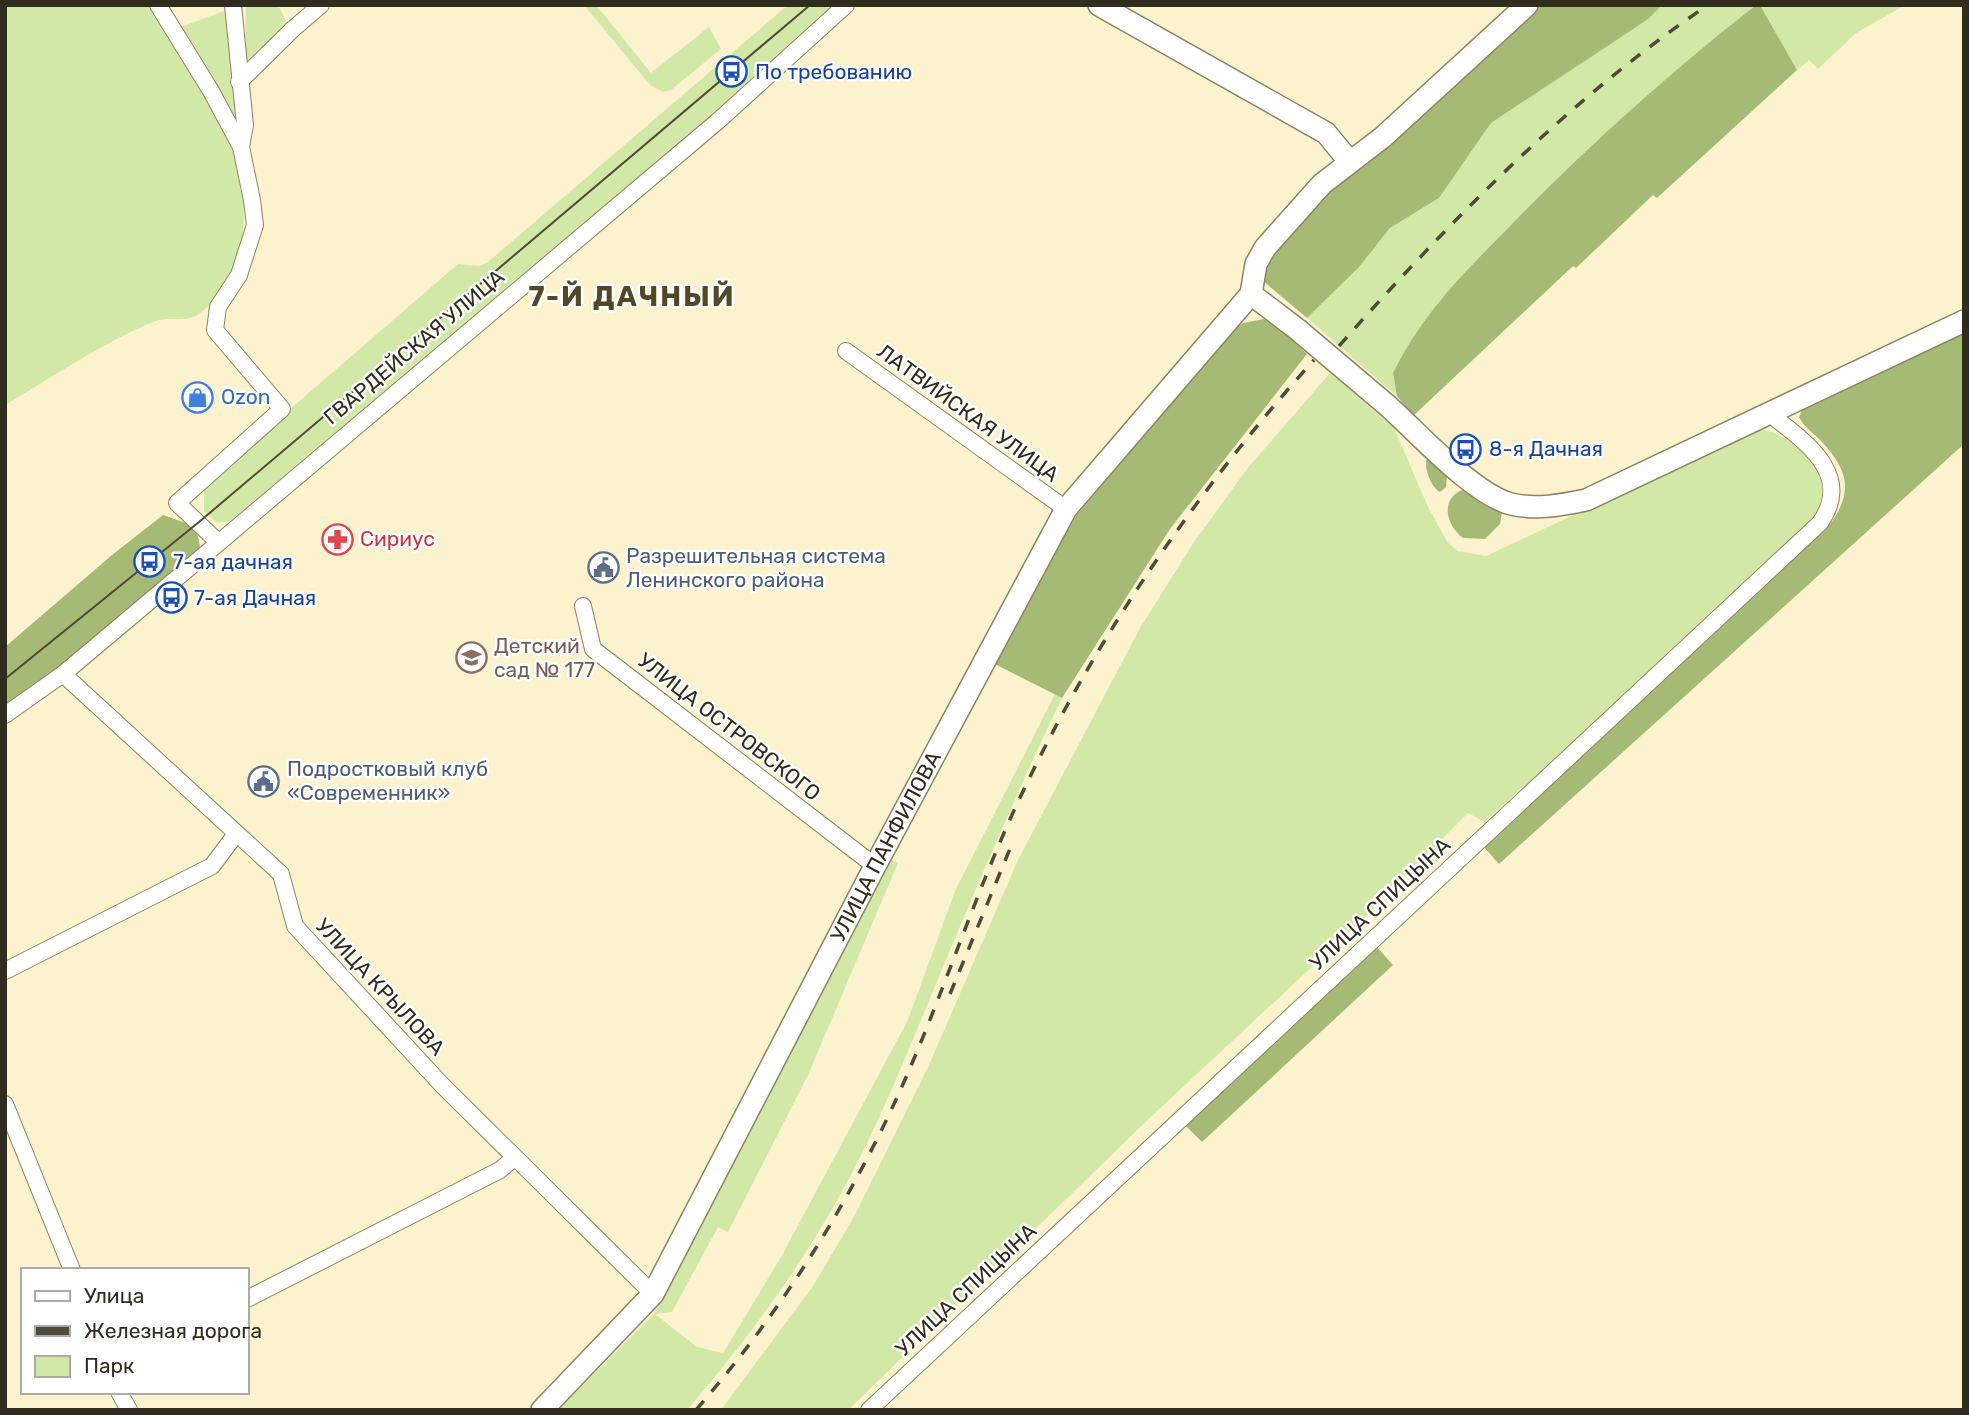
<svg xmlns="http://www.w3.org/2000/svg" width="1969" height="1415" font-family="Rubik,sans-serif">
<rect width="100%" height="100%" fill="#fcf2ce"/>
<!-- green -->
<g fill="#d2e8a6">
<path d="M5,5H153C199,78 266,167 237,258C230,280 218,300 199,314C185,324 168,315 153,322C102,343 53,377 5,405Z"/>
<polygon points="246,5 278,5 287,23 252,63 245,64"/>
<polygon points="584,5 596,5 651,73 709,27 721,49 671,90 663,92 650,85"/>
<polygon points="788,5 836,5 767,70 235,517 228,522 216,522 204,511 204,490 209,479 458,264 479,266 488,262"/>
<path d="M1662,5H1756C1669,73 1588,146 1511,225C1464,273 1424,311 1393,373L1397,396L1307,318L1359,267L1390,228L1439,198L1491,123L1647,19Z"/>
<polygon points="1760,5 1905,5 1856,33 1818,69 1809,60 1797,70"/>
<polygon points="229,9 238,127 176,29"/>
<path d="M1330,373L1394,428L1428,507L1448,543L1458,551L1486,556L1757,429C1783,429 1823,464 1823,493C1823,504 1817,515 1811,523L1485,822L1468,813L1357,925L1156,1112L848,1410H721L813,1286L855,1215L929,1065L1018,860L1140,628L1194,542L1247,469Z"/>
<path d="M1055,694L1062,698C1018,789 979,881 940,974C907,1053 876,1134 832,1209C790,1282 741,1347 687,1410H558L654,1314L891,860L898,863L808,1075L728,1232L718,1227L672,1312L655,1314L697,1347L723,1353L781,1257L908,1020L955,891Z"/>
</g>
<!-- forest -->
<g fill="#a4ba75">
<polygon points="1537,5 1662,5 1648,19 1491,123 1439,198 1390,228 1359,267 1307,318 1262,280 1274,254 1336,184 1389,143"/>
<path d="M1756,5H1760L1797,70L1657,198L1653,195L1576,268L1573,266L1413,416L1397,396L1393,373C1424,311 1464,273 1511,225C1588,146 1669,73 1756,5Z"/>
<polygon points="1264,319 1293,334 1290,338 1307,354 1170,529 1062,698 993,663 1076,516 1228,334 1243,323"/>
<path d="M1964,329V444L1499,864L1483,846L1828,527C1853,494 1850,472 1822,442C1814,433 1804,428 1799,417L1804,406Z"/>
<path d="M1427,459L1447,476L1446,487L1440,492C1432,489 1423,468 1427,459Z"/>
<path d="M1462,490L1502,512L1500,524L1485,539L1463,538C1447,526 1439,500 1462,490Z"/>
<polygon points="163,515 186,523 197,531 200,547 68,662 5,708 5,647 112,555"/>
<polygon points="1376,946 1393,965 1202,1142 1184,1124"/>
</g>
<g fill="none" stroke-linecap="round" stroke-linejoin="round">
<defs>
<g id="minor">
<polyline points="158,5 211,91 241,147 252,200 255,225 239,275 218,307 215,330 282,409 177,503 217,541"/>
<polyline points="233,5 245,125 241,147"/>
<polyline points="239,82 293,29 321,5"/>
<polyline points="846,351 1066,509"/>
<polyline points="583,606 593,649 875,866"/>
<polyline points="63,674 281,874 295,926 442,1085 653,1294"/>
<polyline points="5,715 63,674 151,600 718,121 846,5"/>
<polyline points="5,971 212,866 236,834"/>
<polyline points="5,1104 72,1270"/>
<polyline points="247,1299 500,1170 514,1158"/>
<polyline points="119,1392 129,1410"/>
<path d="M869,1410L1820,523C1854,474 1805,442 1770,414"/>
</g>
<g id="major">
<polyline points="1099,5 1326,133 1349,161"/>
<polyline points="1251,294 1297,329"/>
<path d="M1388,406C1418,433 1473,494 1511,504C1536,510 1562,505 1586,500L1964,321"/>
<path id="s1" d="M542,1410L653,1294L875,866L1066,509L1251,294L1256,264L1265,248L1322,184L1383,137L1527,5"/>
</g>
</defs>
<!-- minor casing -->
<use href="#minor" stroke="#8d8463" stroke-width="18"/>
<!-- major casing -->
<use href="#major" stroke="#8d8463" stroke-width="24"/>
<!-- minor -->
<use href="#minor" stroke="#fff" stroke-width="16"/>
<!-- major -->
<use href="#major" stroke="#fff" stroke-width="21"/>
<!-- tram -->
<polyline stroke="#4f4a39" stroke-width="2" points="5,679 199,522 810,5"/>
<!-- rail -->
<g stroke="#4f4a39" stroke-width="3.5" stroke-dasharray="12 12" stroke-linecap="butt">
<path d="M1339,346C1450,221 1569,99 1708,5"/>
<polyline points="950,994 1014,839"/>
<path d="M696,1410C768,1327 828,1237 877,1139C932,1031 966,914 1017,804C1092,643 1196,491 1314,360"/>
</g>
<defs>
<polyline id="major-bridge" points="1297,329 1388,406"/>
</defs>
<!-- major-bridge casing -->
<use href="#major-bridge" stroke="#8d8463" stroke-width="24" stroke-linecap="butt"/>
<!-- major-bridge -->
<use href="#major-bridge" stroke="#fff" stroke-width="21"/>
</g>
<!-- icons -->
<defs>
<symbol id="bus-ring" viewBox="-11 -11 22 22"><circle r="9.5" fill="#fff" stroke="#1a4fb4" stroke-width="1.5"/><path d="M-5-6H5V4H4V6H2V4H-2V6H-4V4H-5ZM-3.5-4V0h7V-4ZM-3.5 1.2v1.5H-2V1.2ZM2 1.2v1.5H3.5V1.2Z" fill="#1a4fb4"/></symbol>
<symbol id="shop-ring" viewBox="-11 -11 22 22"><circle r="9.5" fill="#fff" stroke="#3f7fe0" stroke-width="1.5"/><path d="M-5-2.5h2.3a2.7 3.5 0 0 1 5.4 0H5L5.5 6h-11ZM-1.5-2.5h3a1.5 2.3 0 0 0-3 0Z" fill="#3f7fe0"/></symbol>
<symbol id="pharmacy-ring" viewBox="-11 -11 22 22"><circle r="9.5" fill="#fff" stroke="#e0444e" stroke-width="1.5"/><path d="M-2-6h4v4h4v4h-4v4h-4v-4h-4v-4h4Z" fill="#e0444e"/></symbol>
<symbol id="civic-ring" viewBox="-11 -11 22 22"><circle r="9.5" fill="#fff" stroke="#5c6f8a" stroke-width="1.5"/><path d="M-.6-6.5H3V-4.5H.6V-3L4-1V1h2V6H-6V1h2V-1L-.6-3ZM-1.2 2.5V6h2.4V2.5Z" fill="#5c6f8a"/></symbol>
<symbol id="school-ring" viewBox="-11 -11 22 22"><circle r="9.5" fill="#fff" stroke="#8d6e63" stroke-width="1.5"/><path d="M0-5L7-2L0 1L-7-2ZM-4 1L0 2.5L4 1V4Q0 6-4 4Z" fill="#8d6e63"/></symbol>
</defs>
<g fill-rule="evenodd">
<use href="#bus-ring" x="714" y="54" width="35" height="35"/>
<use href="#shop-ring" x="180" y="380" width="35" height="35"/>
<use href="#bus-ring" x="1448" y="432" width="35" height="35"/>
<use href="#pharmacy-ring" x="320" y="522" width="35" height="35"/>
<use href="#bus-ring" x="132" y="544" width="35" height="35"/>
<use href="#civic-ring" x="586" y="550" width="35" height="35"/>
<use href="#bus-ring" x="154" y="580" width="35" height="35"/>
<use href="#school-ring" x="454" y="640" width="35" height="35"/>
<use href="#civic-ring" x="246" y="764" width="35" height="35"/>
</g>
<g text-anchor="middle" stroke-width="5" stroke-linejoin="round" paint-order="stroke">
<!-- transit labels -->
<g font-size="21" fill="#164399" stroke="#fff" text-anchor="start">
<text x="755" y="79">По требованию</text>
<text x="1489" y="456">8-я Дачная</text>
<text x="173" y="569">7-ая дачная</text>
<text x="194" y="605">7-ая Дачная</text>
</g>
<!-- street labels -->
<g font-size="21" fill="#302c1e" stroke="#fff">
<text transform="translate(414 347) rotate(-40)" y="7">ГВАРДЕЙСКАЯ УЛИЦА</text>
<text transform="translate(968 413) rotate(36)" y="7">ЛАТВИЙСКАЯ УЛИЦА</text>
<text transform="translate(729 727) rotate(38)" y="7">УЛИЦА ОСТРОВСКОГО</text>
<text dy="7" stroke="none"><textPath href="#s1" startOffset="665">УЛИЦА ПАНФИЛОВА</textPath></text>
<text transform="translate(1380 904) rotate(-43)" y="7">УЛИЦА СПИЦЫНА</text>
<text transform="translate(380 987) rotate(47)" y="7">УЛИЦА КРЫЛОВА</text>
<text transform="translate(966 1290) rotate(-43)" y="7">УЛИЦА СПИЦЫНА</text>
</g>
<!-- shop labels -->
<g font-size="21" fill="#366cbe" stroke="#fff" text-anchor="start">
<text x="221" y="404">Ozon</text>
</g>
<!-- health labels -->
<g font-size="21" fill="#be3a42" stroke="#fff" text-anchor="start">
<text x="360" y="546">Сириус</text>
</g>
<!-- service labels -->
<g font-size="21" fill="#4e5e75" stroke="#fff" text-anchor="start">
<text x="626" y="563">Разрешительная система<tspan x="626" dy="24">Ленинского района</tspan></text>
<text x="287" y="776">Подростковый клуб<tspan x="287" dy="24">«Современник»</tspan></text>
</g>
<!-- education labels -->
<g font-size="21" fill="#785e54" stroke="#fff" text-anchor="start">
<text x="494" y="653">Детский<tspan x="494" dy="24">сад № 177</tspan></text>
</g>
<!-- district labels -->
<g font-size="28" font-weight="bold" letter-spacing="2" fill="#514829" stroke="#fff">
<text x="632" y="306">7-Й ДАЧНЫЙ</text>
</g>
</g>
<!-- border -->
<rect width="1969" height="1415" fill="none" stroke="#302c1e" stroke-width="14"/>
<!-- legend -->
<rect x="21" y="1268" width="228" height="126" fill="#ffffff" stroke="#acaba5" stroke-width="2"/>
<rect x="35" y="1291" width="35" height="10" fill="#ffffff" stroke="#acaba5" stroke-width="2"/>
<text x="84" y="1303" font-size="21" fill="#302c1e">Улица</text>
<rect x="35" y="1326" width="35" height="10" fill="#4f4a39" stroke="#acaba5" stroke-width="2"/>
<text x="84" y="1338" font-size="21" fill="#302c1e">Железная дорога</text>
<rect x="35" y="1356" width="35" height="21" fill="#d2e8a6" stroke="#acaba5" stroke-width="2"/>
<text x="84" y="1373" font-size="21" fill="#302c1e">Парк</text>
</svg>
